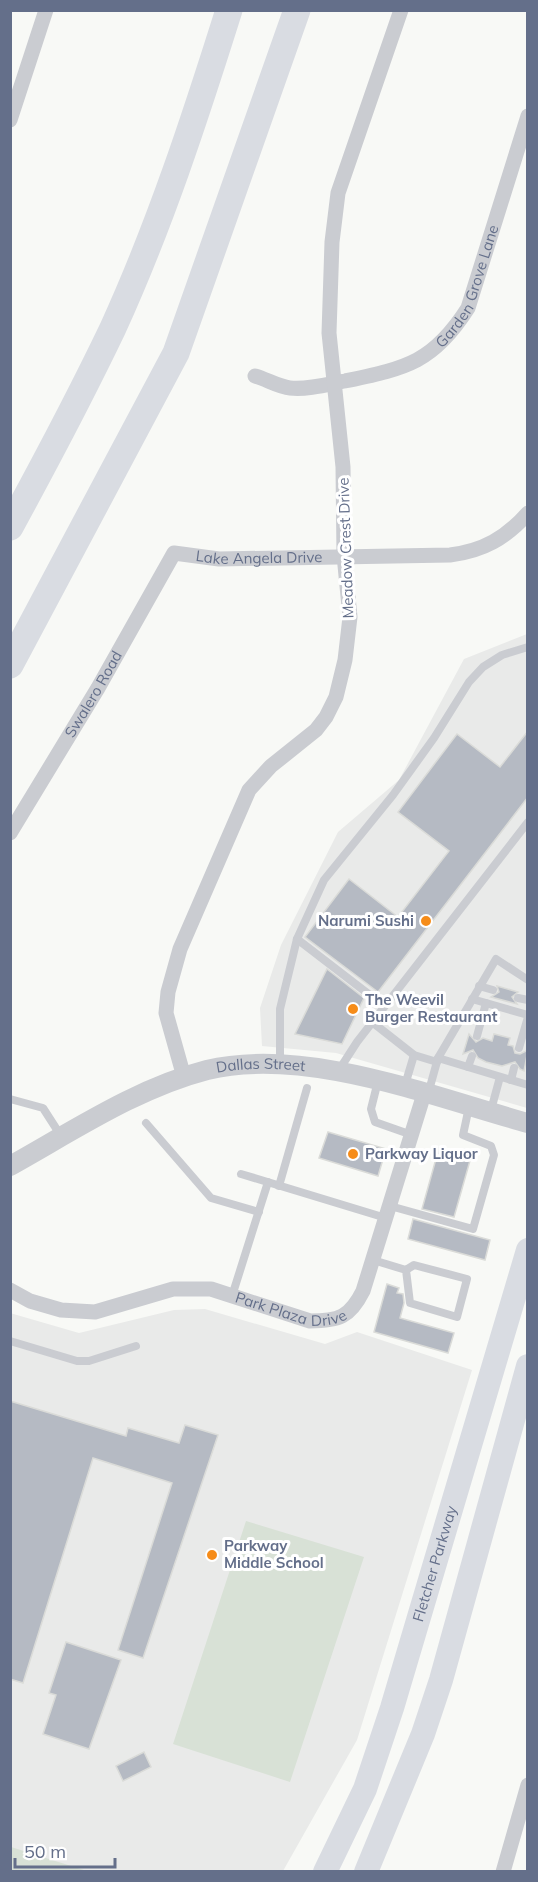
<svg xmlns="http://www.w3.org/2000/svg" width="538" height="1882" font-family="Mulish,sans-serif">
<rect width="100%" height="100%" fill="#f8f9f6"/>
<!-- built -->
<g fill="#e9eae9">
<polygon points="527,634 527,1108 336,1053 262,1046 260,1008 281,945 338,832 399,780 464,659"/>
<polygon points="205,1309 325,1344 357,1332 472,1370 357,1740 283,1871 11,1871 10,1313 79,1333 174,1310"/>
</g>
<!-- green -->
<g fill="#d8e1d6">
<polygon points="246,1521 364,1557 290,1782 173,1744"/>
<polygon points="10,1847 11,1847 87,1871 11,1871"/>
</g>
<!-- building -->
<g fill="#b5bac3" stroke="#dadbd8" stroke-width="1.5">
<polygon points="528,731 528,797 378,992 305,937 349,879 398,917 449,851 398,812 457,734 500,767"/>
<polygon points="327,969 364,998 342,1044 295,1034"/>
<polygon points="497,986 518,992 512,997 517,1004 491,997 499,992"/>
<polygon points="469,1034 476,1042 483,1038 492,1041 494,1034 510,1038 508,1045 513,1046 515,1053 520,1054 528,1050 524,1071 520,1069 515,1062 502,1066 486,1062 478,1058 473,1050 463,1054"/>
<polygon points="328,1132 386,1149 378,1176 319,1158"/>
<polygon points="439,1148 471,1157 454,1217 422,1209"/>
<polygon points="413,1219 490,1240 485,1260 408,1239"/>
<polygon points="387,1284 399,1288 397,1293 403,1294 404,1303 400,1318 454,1333 448,1353 374,1332"/>
<polygon points="10,1401 126,1436 128,1428 179,1443 185,1425 218,1435 143,1658 118,1650 172,1483 93,1458 23,1683 10,1679"/>
<polygon points="66,1642 121,1660 89,1749 43,1734 56,1695 49,1693"/>
<polygon points="144,1752 151,1767 123,1781 116,1766"/>
</g>
<g fill="none" stroke-linecap="round" stroke-linejoin="round">
<!-- service -->
<g stroke="#caccd1" stroke-width="8">
<polyline points="297,939 384,1006"/>
<polyline points="479,986 493,990"/>
<polyline points="518,998 528,1000"/>
<polyline points="472,999 528,1015"/>
<polyline points="372,1022 414,1055 437,1062"/>
<polyline points="477,1036 486,1003"/>
<polyline points="519,1048 528,1017"/>
<polyline points="438,1058 528,1085"/>
<polyline points="280,1063 280,1009 297,939 324,880 393,795 434,738 469,682 483,667 502,655 528,647"/>
<polyline points="468,1067 472,1056"/>
<polyline points="339,1070 357,1042 528,822"/>
<polyline points="511,1080 514,1068"/>
<polyline points="378,1081 371,1109 375,1122 412,1135"/>
<polyline points="405,1085 414,1055"/>
<polyline points="428,1094 438,1058 496,959 528,980"/>
<polyline points="10,1099 43,1108 61,1136"/>
<polyline points="491,1110 500,1077"/>
<polyline points="146,1123 211,1198 259,1212"/>
<polyline points="241,1174 386,1218"/>
<polyline points="279,1186 307,1088"/>
<polyline points="390,1206 473,1229 494,1155 491,1146 463,1135 469,1107"/>
<polyline points="373,1260 406,1270 414,1265 467,1279 457,1317 410,1303 406,1270"/>
<polyline points="232,1296 268,1182"/>
<polyline points="10,1341 77,1361 89,1361 136,1346"/>
</g>
<!-- minor -->
<g stroke="#caccd1" stroke-width="15">
<polyline points="10,120 46,10"/>
<path id="s1" d="M255,376C266,379 279,387 290,388C307,390 329,384 345,381C406,368 433,363 468,308L528,116"/>
<path id="s2" d="M10,833L98,688L174,553L219,559L450,555C483,551 506,538 528,513"/>
<polyline points="184,1077 166,1013 168,992 180,949 249,790 271,766 316,730 326,717 336,697 345,660 350,617 344,555 343,467 329,333 332,242 338,193 401,10"/>
<path id="s3" d="M10,1290L30,1301L61,1310L95,1312L173,1289H211L310,1321C339,1321 350,1317 363,1291L424,1094"/>
<polyline points="503,1872 528,1785"/>
</g>
<!-- tertiary -->
<path stroke="#caccd1" stroke-width="20" id="s4" d="M10,1166C73,1131 137,1088 207,1070C305,1046 433,1097 528,1123"/>
<!-- primary -->
<g stroke="#d9dce2" stroke-width="24">
<path id="s5" d="M325,1872L365,1789L392,1708L528,1250"/>
<polyline points="366,1872 423,1734 441,1680 528,1366"/>
</g>
<!-- motorway -->
<g stroke="#d9dce2" stroke-width="27">
<path d="M10,527C46,461 81,395 113,328C160,225 195,118 229,10"/>
<polyline points="10,665 176,353 297,10"/>
</g>
</g>
<!-- markers -->
<g fill="#f68c19" stroke="#fff" stroke-width="2">
<circle cx="426" cy="921" r="6"/>
<circle cx="353" cy="1009" r="6"/>
<circle cx="353" cy="1154" r="6"/>
<circle cx="212" cy="1555" r="6"/>
</g>
<g text-anchor="middle" stroke-width="6" stroke-linejoin="round" paint-order="stroke">
<!-- street labels -->
<g font-size="15" fill="#646f8a" stroke="#fff">
<text dy="5" stroke="none"><textPath href="#s1" startOffset="261">Garden Grove Lane</textPath></text>
<text transform="translate(346 548) rotate(-92)" y="5">Meadow Crest Drive</text>
<text dy="5" stroke="none"><textPath href="#s2" startOffset="410">Lake Angela Drive</textPath></text>
<text dy="5" stroke="none"><textPath href="#s2" startOffset="162">Swalero Road</textPath></text>
<text dy="5" stroke="none"><textPath href="#s4" startOffset="274">Dallas Street</textPath></text>
<text dy="5" stroke="none"><textPath href="#s3" startOffset="292">Park Plaza Drive</textPath></text>
<text dy="5" stroke="none"><textPath href="#s5" startOffset="328">Fletcher Parkway</textPath></text>
</g>
<!-- poi labels -->
<g font-size="15" font-weight="bold" fill="#646f8a" stroke="#fff" text-anchor="start">
<text x="414" y="926" text-anchor="end">Narumi Sushi</text>
<text x="365" y="1005">The Weevil<tspan x="365" dy="17">Burger Restaurant</tspan></text>
<text x="365" y="1159">Parkway Liquor</text>
<text x="224" y="1551">Parkway<tspan x="224" dy="17">Middle School</tspan></text>
</g>
</g>
<!-- border -->
<rect width="538" height="1882" fill="none" stroke="#646f8a" stroke-width="24"/>
<!-- scale -->
<path d="M15 1858v9h100v-9" fill="none" stroke="#646f8a" stroke-width="3"/>
<text x="24" y="1858" font-size="18" fill="#646f8a" stroke="#ffffff" stroke-width="4.5" paint-order="stroke">50 m</text>
</svg>
